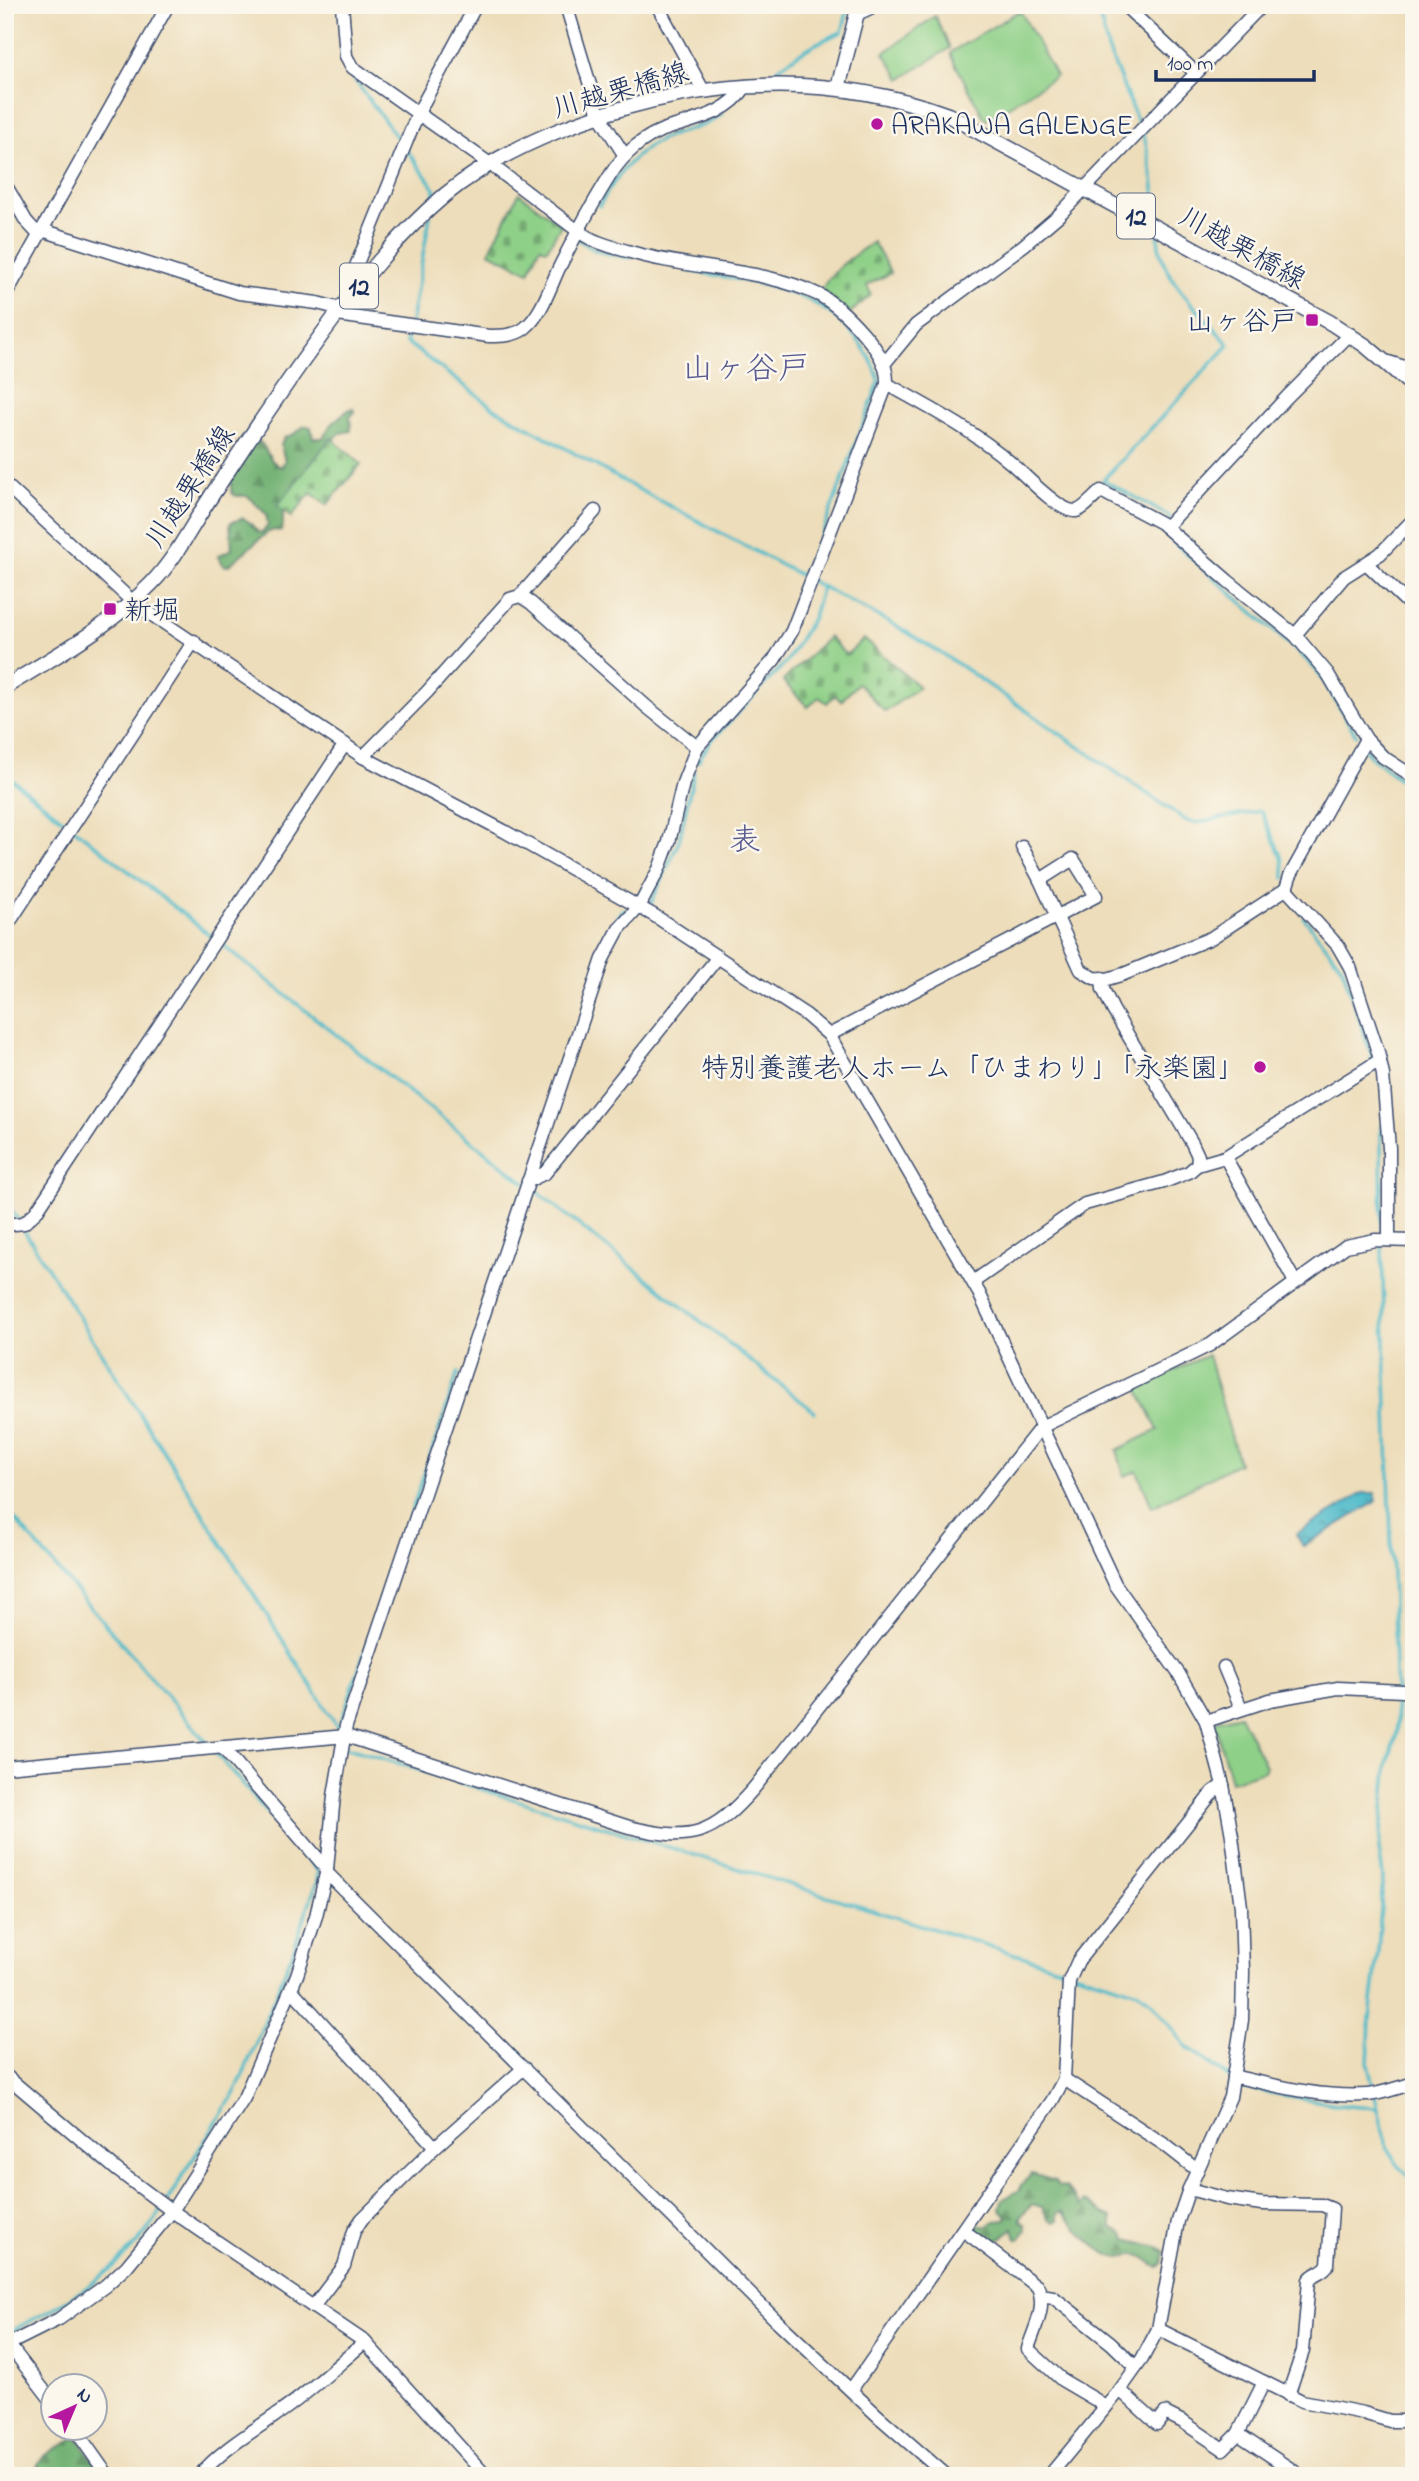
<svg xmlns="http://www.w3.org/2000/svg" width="1419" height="2481" font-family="'Indie Flower','Klee One',sans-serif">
<defs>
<pattern id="forest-firs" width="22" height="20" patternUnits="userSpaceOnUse" patternTransform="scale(1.75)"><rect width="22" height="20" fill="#73b274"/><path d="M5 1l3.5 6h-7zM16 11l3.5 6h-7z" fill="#5e9162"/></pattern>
<pattern id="cemetery-stones" width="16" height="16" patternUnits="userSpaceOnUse" patternTransform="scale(1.75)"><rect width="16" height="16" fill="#8fd088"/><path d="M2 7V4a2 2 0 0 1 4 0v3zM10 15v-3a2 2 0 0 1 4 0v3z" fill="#74a972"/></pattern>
<pattern id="water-ripples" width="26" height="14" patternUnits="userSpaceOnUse" patternTransform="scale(1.75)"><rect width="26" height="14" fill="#4ebac9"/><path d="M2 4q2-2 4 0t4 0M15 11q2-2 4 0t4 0" fill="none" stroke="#4098a6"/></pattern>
</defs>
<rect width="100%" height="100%" fill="#fbf7ec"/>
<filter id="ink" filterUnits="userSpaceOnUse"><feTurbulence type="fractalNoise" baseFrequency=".0143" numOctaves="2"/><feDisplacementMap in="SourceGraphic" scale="14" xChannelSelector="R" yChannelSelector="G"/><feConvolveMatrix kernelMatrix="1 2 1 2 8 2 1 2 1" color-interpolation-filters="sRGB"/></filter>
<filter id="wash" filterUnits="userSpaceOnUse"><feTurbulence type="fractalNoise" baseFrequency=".00686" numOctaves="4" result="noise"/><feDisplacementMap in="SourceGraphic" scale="28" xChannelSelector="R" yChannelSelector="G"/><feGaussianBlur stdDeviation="1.57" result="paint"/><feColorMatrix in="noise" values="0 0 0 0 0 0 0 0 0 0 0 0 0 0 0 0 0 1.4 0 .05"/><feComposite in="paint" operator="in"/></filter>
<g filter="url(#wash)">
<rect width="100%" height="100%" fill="#edddba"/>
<!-- green -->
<g fill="#8fd088" stroke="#558073" stroke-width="2">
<polygon points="1021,12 1056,76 987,120 983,116 951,56 951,52 1016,13"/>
<polygon points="935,16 950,48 901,79 884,53"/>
<polygon points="1208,1355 1239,1463 1152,1507 1137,1471 1124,1476 1117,1450 1158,1430 1137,1387"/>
<polygon points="1240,1715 1266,1766 1264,1771 1231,1781 1214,1721"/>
</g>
<!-- forest -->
<g fill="url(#forest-firs)" stroke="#477069" stroke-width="2">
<path d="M353,408L355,412L350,417L351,431L340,433L327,446L284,502C280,513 286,521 281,531L274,530L268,532L229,565L224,566L218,556L232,549L230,523L243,518L249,522L258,532H263L268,525L266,514L248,496H236L232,493C227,475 244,456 254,440L259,441C268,449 269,463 281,467L285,461L281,445L284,438L296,433L304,426L311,427L313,438H323C328,427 341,413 353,408Z"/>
<path d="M1032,2174L1055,2181L1058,2186L1066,2188L1081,2206L1084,2201C1095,2204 1100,2214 1112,2217V2227L1123,2234L1127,2239L1158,2247L1165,2251L1163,2263L1159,2267C1150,2263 1144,2254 1134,2255C1126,2255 1120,2259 1112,2256C1090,2247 1077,2228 1062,2211L1058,2213V2220L1054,2222L1048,2218L1042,2207L1032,2204L1021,2216V2221L1026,2225V2230L1020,2238H1016L1013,2228L1003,2238L987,2245L965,2229L977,2224L985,2227L995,2221L1005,2220L1007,2217L1000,2209L1002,2200L1020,2190V2186Z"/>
<path d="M77,2437L104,2476H36C35,2459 48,2453 61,2446C67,2444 70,2440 77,2437Z"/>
</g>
<!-- cemetery -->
<g fill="url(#cemetery-stones)" stroke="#558073" stroke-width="2">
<polygon points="519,193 561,225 547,249 540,247 529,272 489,252"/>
<path d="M873,242L891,273L867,285L871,295L850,313L821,291C832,269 853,256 873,242Z"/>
<polygon points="331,438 361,464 327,505 311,493 291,517 277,506"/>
<polygon points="829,637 846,655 864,639 919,687 885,712 858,683 841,701 835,695 827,703 819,697 808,707 783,681"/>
</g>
<!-- water -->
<polygon fill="url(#water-ripples)" stroke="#347494" stroke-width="2" points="1363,1493 1375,1493 1377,1501 1303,1546 1296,1534"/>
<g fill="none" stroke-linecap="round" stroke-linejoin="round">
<!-- stream -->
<g stroke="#4ebac9" stroke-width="3.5">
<polyline points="1097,5 1108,49 1145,140 1153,179 1158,224"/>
<polyline points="354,79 401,143"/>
<path d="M761,83C785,61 811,44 842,32L849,5"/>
<polyline points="406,149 435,189 433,198"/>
<path d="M599,206C617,175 637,147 672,135C691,128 706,127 722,114"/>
<path d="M1158,236C1159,280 1203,313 1229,345L1103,480L1169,516L1170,520"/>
<polyline points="579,240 597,251 630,258"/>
<path d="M692,271C754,284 816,286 857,339C867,352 876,366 879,382L822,534L802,575"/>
<polyline points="411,322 430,216"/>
<polyline points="409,330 406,342 494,408 634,487 900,628 958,664 1187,821 1196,823 1261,811 1283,860 1285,878"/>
<polyline points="1172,538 1173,542 1307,660 1319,673 1356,735"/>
<polyline points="1364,747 1371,757 1414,790"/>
<polyline points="698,761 710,742 787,661 813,617 822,586"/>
<polyline points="5,774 525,1183"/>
<polyline points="646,906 650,906 679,841 694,772"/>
<polyline points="1304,918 1342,967 1373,1060"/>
<polyline points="599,954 604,940 622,910 631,909"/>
<polyline points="1381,1127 1382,1247 1397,1733 1388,1761 1379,1849 1383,1876 1378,1951 1370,2018 1368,2065 1387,2148 1398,2165 1414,2181"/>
<polyline points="531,1187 815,1412"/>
<polyline points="5,1200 18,1220"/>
<polyline points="22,1227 338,1728"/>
<polyline points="5,1508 209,1745"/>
<polyline points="337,1734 458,1373"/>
<polyline points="345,1747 1138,1992 1150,2000 1186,2046 1229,2077"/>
<polyline points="214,1751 317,1870"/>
<polyline points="320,1855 327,1811"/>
<polyline points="1235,2082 1244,2088 1347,2106 1377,2108"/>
<polyline points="167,2201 237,2089 291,1957 317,1881 318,1866"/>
<path d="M5,2334C69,2302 124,2271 163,2208"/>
</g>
</g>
</g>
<g filter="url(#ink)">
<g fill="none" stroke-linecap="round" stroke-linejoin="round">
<defs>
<g id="minor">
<polyline points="566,5 599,115 625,156"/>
<polyline points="657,5 703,90"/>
<polyline points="1124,5 1196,73"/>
<polyline points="857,14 877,5"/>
<polyline points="5,184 26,221 39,235"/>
<polyline points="42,230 239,293 317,303 341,309"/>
<polyline points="5,296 168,5"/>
<polyline points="350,297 350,281 418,113 476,5"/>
<path d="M337,315L489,336C501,336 515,336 525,328C542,314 550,287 559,268C575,236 592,204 611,174C623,155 642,138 663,130C694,119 726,116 746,86"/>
<polyline points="1385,361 1414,370"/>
<polyline points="884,364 916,325 1024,245 1059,215 1262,5"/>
<path d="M887,384C930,408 974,431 1011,463C1024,474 1060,513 1076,511C1083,510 1095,496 1101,491L1161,523L1228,581L1295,635L1328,674L1366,739L1383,757L1414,777"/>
<polyline points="5,484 133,602 363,757 504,831 655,916 806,1015 829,1035 979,1293 1115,1584 1179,1674 1206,1721 1223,1785 1232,1836 1241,1907 1243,1972 1242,2020 1230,2097 1189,2189 1178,2221 1158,2329 1142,2359 1120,2390 1049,2476"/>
<polyline points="1166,527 1287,397 1350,334"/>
<polyline points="1367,564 1414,609"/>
<polyline points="520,596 595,511"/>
<polyline points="1295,635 1344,577 1380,554 1414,519"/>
<polyline points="363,757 427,692 510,599 520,596 531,603 647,707 697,747"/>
<polyline points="1022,847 1040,880 1081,970 1094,978 1107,979 1124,974 1211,938 1286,889 1338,946 1350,967 1378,1052 1383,1075 1389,1148 1389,1240"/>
<polyline points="1286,889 1290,876 1366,739"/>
<polyline points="5,929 194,641"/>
<polyline points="829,1035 1096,896 1073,859 1040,880"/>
<polyline points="1225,1157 1295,1282"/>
<polyline points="1197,1165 1225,1157 1380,1060"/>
<polyline points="528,1181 545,1173 718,957"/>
<polyline points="5,1225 24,1223 36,1212 345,744"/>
<polyline points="973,1282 1085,1204 1164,1182 1189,1172 1197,1165 1198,1156 1192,1143 1113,1010 1103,989 1102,978"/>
<polyline points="1224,1667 1241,1708"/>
<polyline points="1206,1721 1270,1700 1338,1688 1403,1691"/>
<polyline points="222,1747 327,1869"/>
<path d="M5,1767L346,1736L629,1827C691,1842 712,1836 754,1788L1041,1427L1210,1345L1346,1246L1375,1240L1414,1241"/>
<polyline points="326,1872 776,2320 878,2416 947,2476"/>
<polyline points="291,1989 435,2147"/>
<polyline points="5,2075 117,2170 172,2211 365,2342 486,2476"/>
<path d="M1233,2076C1277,2086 1321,2098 1367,2095C1382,2094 1399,2087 1414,2083"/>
<polyline points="1064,2079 1165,2145 1197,2170"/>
<path d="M1189,2189L1227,2199L1262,2204L1322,2205L1332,2209L1328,2264C1324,2273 1314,2272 1309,2280L1303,2351L1288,2395"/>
<path d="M963,2230L1038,2287C1047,2309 1034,2328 1028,2349L1062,2380L1096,2400L1105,2408"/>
<polyline points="1041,2295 1053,2297 1111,2343 1136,2367"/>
<polyline points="313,2307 344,2266 354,2231 362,2219 435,2147 524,2068"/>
<polyline points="1158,2329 1302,2401 1363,2413 1390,2421 1414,2421"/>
<polyline points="9,2345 52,2401"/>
<path d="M5,2346L59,2319L105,2286L126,2267L172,2211L244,2098L297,1975L316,1916L327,1869L334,1796L346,1726L603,959L619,929L639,907L659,869L669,842L683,783L697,747L774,660L792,631L887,384C888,364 876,348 863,333C850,318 836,304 819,295C761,267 688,270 627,251C609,246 593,242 578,231L490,164L352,67L346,56L342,5"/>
<polyline points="1264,2382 1238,2434 1301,2476"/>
<polyline points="851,2390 1052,2101 1064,2079 1069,1981 1078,1961 1213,1792 1223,1785"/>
<polyline points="1120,2390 1157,2424 1165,2413 1183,2422 1223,2449 1238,2434"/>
<polyline points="74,2428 108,2476"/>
<path d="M199,2476C221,2450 249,2434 276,2415C308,2394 336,2366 365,2342"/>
</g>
<g id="major">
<polyline points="838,88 859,5"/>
<path d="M5,687C55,656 111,626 152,583C176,558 191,527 210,498C244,446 278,394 315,344C354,290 394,238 445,195C478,168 516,148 555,132C681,80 819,68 948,115L1331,323L1366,346L1414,387"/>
</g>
</defs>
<!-- minor casing -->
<use href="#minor" stroke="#3a496c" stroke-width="15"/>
<!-- major casing -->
<use href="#major" stroke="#3a496c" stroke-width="17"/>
<!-- minor -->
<use href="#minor" stroke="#fff" stroke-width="12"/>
<!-- major -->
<use href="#major" stroke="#fff" stroke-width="14"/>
</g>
</g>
<!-- markers -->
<g fill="#b5179e" stroke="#fbf7ec" stroke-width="2.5">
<circle cx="877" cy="124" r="7"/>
<rect x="1305" y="313" width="14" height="14" rx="3.5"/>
<rect x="103" y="602" width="14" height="14" rx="3.5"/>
<circle cx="1260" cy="1067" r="7"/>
</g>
<g text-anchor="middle" stroke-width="5" stroke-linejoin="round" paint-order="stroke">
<!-- shield labels -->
<g fill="#fbf7ec" stroke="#5e6b89" stroke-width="2">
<rect x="1117" y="193.5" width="38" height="45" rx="5"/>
<rect x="340" y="263.5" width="38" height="45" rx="5"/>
</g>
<g font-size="26" font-weight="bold" fill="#1b2f5e">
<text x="1136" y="225">12</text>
<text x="359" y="295">12</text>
</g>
<!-- street labels -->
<g font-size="28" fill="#1b2f5e" stroke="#fbf7ec">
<text transform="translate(620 89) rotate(-16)" y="10">川越栗橋線</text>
<text transform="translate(1243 247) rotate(29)" y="10">川越栗橋線</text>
<text transform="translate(189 486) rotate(-57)" y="10">川越栗橋線</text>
</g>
<!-- poi labels -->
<g font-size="28" fill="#1b2f5e" stroke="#fbf7ec" text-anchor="start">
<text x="891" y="134">ARAKAWA GALENGE</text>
<text x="1298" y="330" text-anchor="end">山ヶ谷戸</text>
<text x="124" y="619">新堀</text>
<text x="1246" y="1077" text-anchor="end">特別養護老人ホーム「ひまわり」「永楽園」</text>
</g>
<!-- quarter labels -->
<g font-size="32" fill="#5a5b91" stroke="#fbf7ec">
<text x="746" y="378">山ヶ谷戸</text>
<text x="745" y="850">表</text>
</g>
</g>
<!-- margin -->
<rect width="1419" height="2481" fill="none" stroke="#fbf7ec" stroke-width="28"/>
<!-- north arrow -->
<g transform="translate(74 2407) rotate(44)"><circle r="33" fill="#fbf7ec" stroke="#a1a7b3" stroke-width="2"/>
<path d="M0-5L12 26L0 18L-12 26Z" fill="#b5179e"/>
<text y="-10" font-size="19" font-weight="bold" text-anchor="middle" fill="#1b2f5e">N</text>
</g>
<!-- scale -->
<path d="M1156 70v10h158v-10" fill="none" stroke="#1b2f5e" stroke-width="3.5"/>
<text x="1167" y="70" font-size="21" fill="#1b2f5e" stroke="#fbf7ec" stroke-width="5" paint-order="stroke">100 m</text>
</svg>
